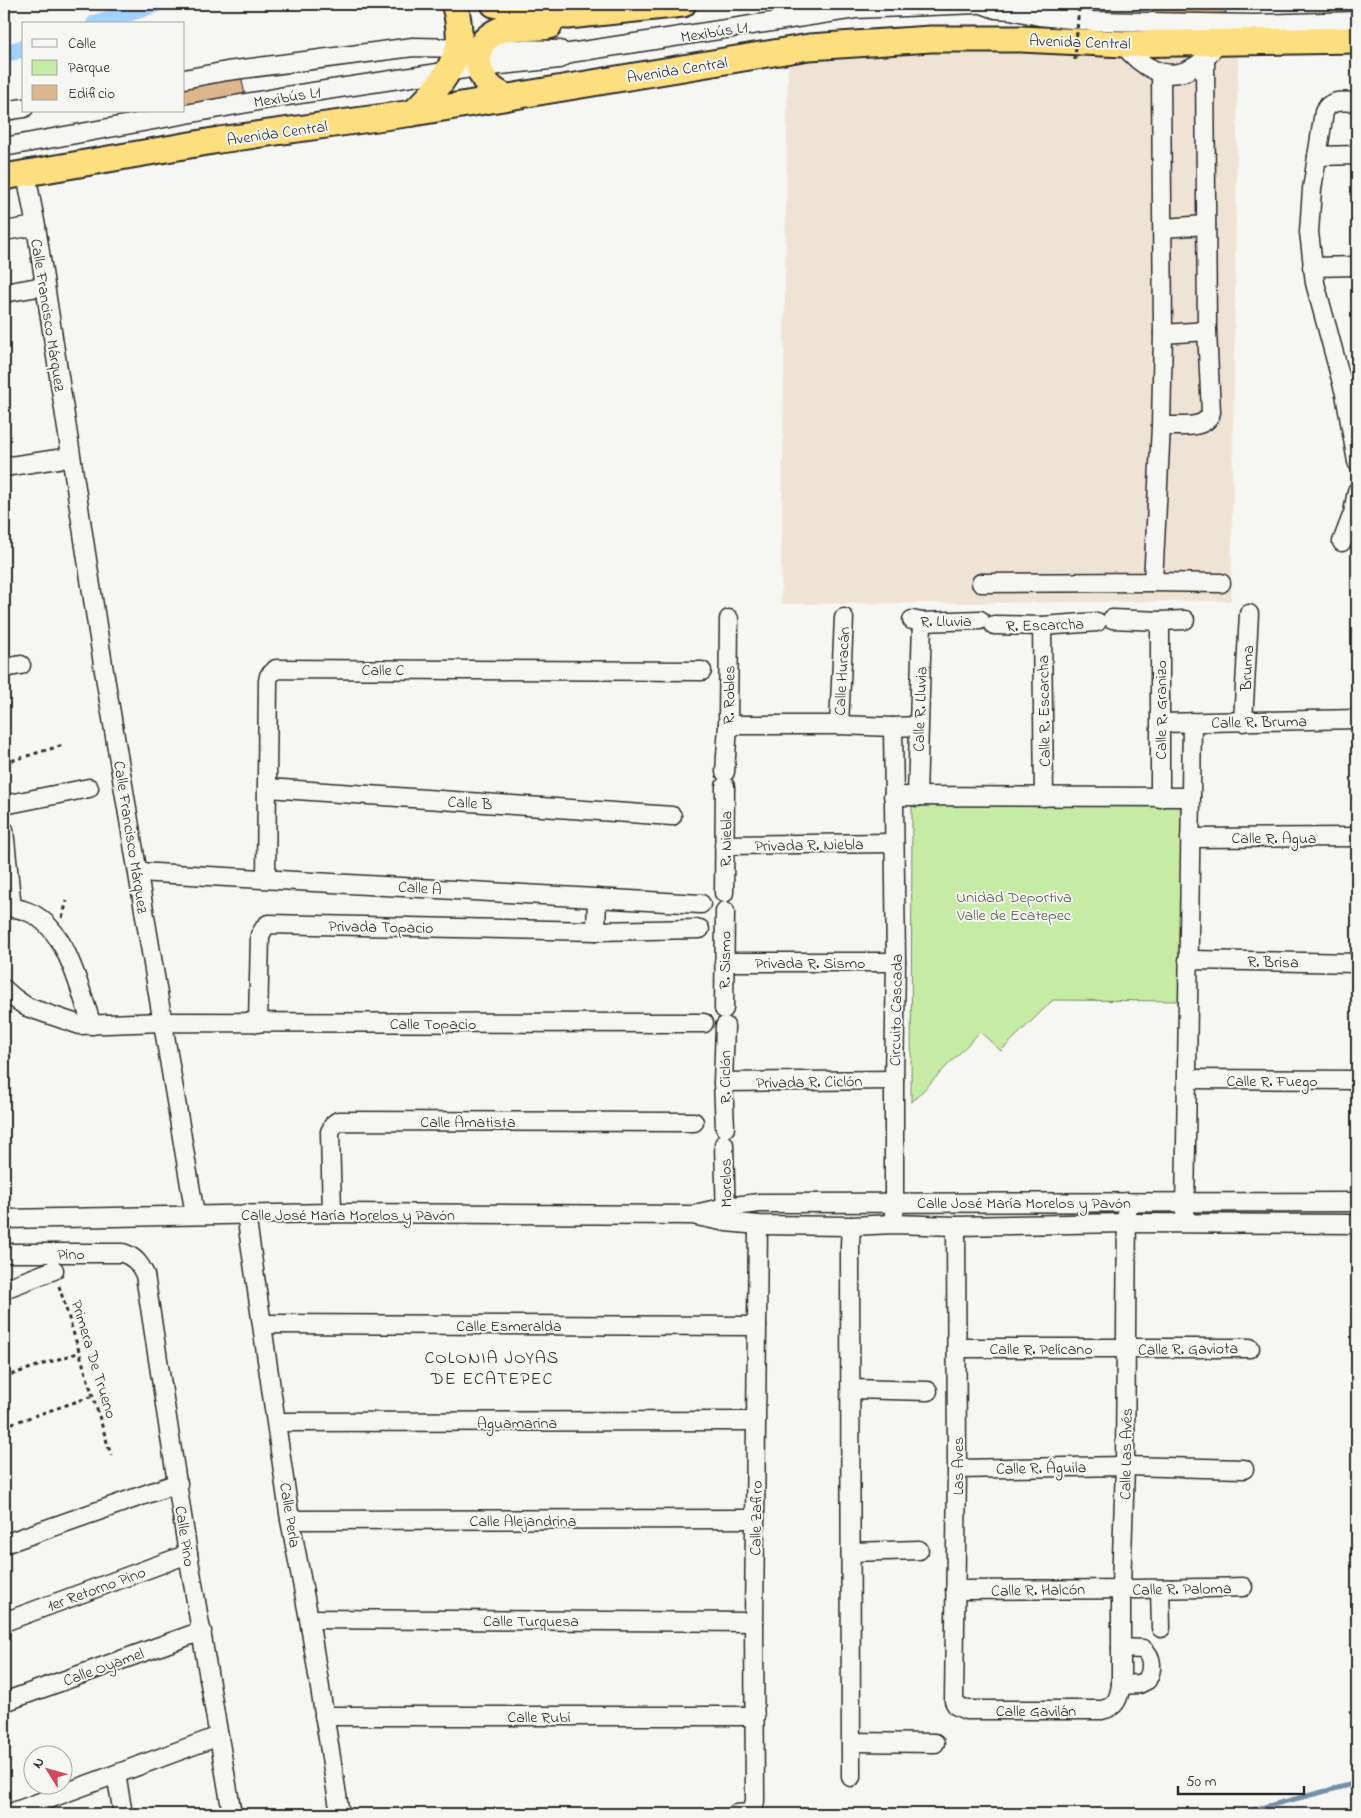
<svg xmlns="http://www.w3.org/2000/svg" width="1361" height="1818" font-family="'Indie Flower',sans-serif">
<rect width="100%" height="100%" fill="#f6f6f2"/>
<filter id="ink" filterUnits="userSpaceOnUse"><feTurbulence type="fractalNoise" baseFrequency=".02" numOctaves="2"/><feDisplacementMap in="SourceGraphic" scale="10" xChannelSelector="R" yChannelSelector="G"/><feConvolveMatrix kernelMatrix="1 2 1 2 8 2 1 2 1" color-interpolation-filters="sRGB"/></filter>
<g filter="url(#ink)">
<!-- built -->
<polygon fill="#eee3d4" points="1238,51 1231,601 781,604 788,54"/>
<!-- green -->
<polygon fill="#c6eba5" stroke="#788b68" points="912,801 1181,805 1181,1001 1053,1000 1001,1051 980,1032 911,1103"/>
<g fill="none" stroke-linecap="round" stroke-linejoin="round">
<!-- stream -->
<polyline stroke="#738faa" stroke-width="5" points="1237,1814 1357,1783"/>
<!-- canal -->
<g stroke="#a3d1fe" stroke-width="18">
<polyline points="95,24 155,4"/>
<polyline points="4,54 24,48"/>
</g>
</g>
<!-- building -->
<g fill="#dcb78d" stroke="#2b2b2b">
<polygon points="1151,4 1225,4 1226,13 1151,16"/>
<polygon points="241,75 245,96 184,106 184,85"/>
<polygon points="4,239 6,239 9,259 4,260"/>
</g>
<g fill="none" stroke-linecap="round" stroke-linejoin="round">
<defs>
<g id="minor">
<polyline points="982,4 996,9 1011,10 1039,16 1093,21 1254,24 1357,21"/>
<path d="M1123,44C1140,66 1166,84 1194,67C1201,63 1206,59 1211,52"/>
<polyline points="184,79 227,71 413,47 560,50"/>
<path d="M1357,102C1345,102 1330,98 1324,112L1312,189L1309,232L1315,283L1345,394L1357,462"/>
<polyline points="4,111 24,108"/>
<polyline points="4,147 280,97 471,68 559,59 570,53 855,9 978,4"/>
<polyline points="1317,156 1357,155"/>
<polyline points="26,174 36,226 104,671 195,1215"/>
<polyline points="1163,228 1206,225"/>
<polyline points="4,231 36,226"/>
<polyline points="1312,267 1357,266"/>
<polyline points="4,293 44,286"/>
<polyline points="1163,334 1207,331"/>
<path d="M1161,426C1176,425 1207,431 1211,412L1207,331L1205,60"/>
<polyline points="4,467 71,457"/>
<polyline points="1342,542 1353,513 1357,491"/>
<polyline points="1153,582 1221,583"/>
<polyline points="981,583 1153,582 1161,426 1163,334 1161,74"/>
<polyline points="1112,619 1160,621 1185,620"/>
<polyline points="912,620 922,622 980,620"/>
<polyline points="994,625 1042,626 1097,622"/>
<polyline points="1042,626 1044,797"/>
<polyline points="4,668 21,665"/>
<polyline points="1243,722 1249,614"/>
<polyline points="1161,723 1357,719"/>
<polyline points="728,725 839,725 893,727 918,726"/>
<polyline points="839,725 844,618"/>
<polyline points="893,727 896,962 894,1080 894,1214"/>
<polyline points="725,772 728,725 729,619"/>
<polyline points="268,788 672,816"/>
<polyline points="893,796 1191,797"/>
<polyline points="917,797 922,622"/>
<polyline points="1160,798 1160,621"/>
<polyline points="4,805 89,788"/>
<polyline points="4,830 12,908"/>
<polyline points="1190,838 1357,837"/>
<polyline points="724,845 894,843"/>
<polyline points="138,872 701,904"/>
<polyline points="266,878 268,681 269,676 276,669 702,671"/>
<polyline points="724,893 725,786"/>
<path d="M4,906C10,907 17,908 23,910C66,922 79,988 92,1025"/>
<polyline points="596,931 597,898"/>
<polyline points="1188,960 1357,963"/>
<polyline points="724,962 896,962"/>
<polyline points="4,989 14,998 27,1007 80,1025 162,1022 704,1023"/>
<polyline points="724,1009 725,911"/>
<polyline points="258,1023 260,935 265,927 268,924 596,931 700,929"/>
<polyline points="1188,1079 1357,1080"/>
<polyline points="723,1082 894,1080"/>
<polyline points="725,1128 723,1082 725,1026"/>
<polyline points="724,1144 726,1219"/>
<polyline points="332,1213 330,1132 334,1124 338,1121 694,1122"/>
<polyline points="699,1213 726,1207 759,1203 1357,1202"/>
<polyline points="246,1214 290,1520 309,1619 340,1814"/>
<polyline points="1185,1214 1192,722"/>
<polyline points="4,1219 332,1213 692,1215 726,1222 758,1225 851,1226 894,1224 956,1226 1127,1223 1357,1224"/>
<path d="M956,1226L957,1469L954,1701L957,1706L966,1710H1102C1116,1707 1119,1698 1121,1685V1588L1125,1466L1127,1202"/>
<path d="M4,1253H123C135,1257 140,1264 145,1275L188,1554L232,1814"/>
<polyline points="4,1289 54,1270"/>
<polyline points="262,1324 757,1326"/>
<polyline points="957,1348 1250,1348"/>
<polyline points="851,1389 928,1391"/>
<polyline points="277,1422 756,1421"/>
<polyline points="957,1469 1125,1466 1244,1469"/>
<polyline points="290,1520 755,1519"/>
<polyline points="4,1544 178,1483"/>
<polyline points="851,1552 919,1550"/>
<polyline points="1160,1589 1161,1628"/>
<path d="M955,1590C1051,1589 1147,1590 1243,1587"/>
<polyline points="309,1619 754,1622"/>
<polyline points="4,1622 188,1554"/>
<path d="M1121,1685L1139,1684L1147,1680C1153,1670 1153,1657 1143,1649L1121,1648"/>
<polyline points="4,1702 202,1631"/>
<polyline points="324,1716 755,1716"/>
<polyline points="851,1742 935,1743"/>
<polyline points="116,1774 123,1814"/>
<polyline points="851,1777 850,1245 851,1226"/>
<polyline points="8,1814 219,1736"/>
<polyline points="736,1814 748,1813 754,1806 755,1801 754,1622 758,1225"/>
</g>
<g id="highway">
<polyline points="494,4 512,9 568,16 683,4"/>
<path d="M506,97C491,90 483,82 479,66C477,56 479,47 485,40C505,20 524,31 549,26"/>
<path d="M413,113C432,96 449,74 458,50C461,39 458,14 454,4"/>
<polyline points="4,177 219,140 413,113 809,47 931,39 1021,39 1123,44 1357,40"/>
</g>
</defs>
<!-- minor casing -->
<use href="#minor" stroke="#2b2b2b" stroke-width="21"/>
<!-- highway casing -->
<use href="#highway" stroke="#2b2b2b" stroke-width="29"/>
<!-- path -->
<g stroke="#2b2b2b" stroke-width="3" stroke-dasharray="4 4" stroke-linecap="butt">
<polyline points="1225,5 1267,5"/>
<polyline points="4,763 63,745"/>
<polyline points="62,918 67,901"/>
<polyline points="59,1286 111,1455"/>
<polyline points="4,1377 80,1352"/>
<polyline points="4,1426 93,1396"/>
</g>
<!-- minor -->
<use href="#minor" stroke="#f6f6f2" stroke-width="18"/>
<!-- highway -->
<use href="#highway" stroke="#fedf80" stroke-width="25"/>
<!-- path-bridge -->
<polyline stroke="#2b2b2b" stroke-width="3" stroke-dasharray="4 4" stroke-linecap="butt" points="1075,60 1079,4"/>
</g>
</g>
<g text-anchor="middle" stroke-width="4" stroke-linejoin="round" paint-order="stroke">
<!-- street labels -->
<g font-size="16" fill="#2b2b2b" stroke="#f6f6f2">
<text transform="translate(714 31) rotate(-9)" y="6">Mexibús L1</text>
<text transform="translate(1080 41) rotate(2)" y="6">Avenida Central</text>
<text transform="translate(677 69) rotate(-9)" y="6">Avenida Central</text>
<text transform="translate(287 96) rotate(-9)" y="6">Mexibús L1</text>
<text transform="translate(277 132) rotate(-8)" y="6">Avenida Central</text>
<text transform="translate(49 315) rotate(81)" y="6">Calle Francisco Márquez</text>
<text x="946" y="626">R. Lluvia</text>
<text transform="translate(1045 624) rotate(-2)" y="6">R. Escarcha</text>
<text transform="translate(1246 668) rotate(-87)" y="6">Bruma</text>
<text x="383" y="675">Calle C</text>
<text transform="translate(841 671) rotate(-87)" y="6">Calle Huracán</text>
<text transform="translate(728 695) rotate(-89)" y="6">R. Robles</text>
<text transform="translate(919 709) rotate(-88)" y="6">Calle R. Lluvia</text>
<text transform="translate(1160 710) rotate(-90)" y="6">Calle R. Granizo</text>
<text transform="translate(1043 711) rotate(-91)" y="6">Calle R. Escarcha</text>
<text transform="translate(1259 721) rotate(-1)" y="6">Calle R. Bruma</text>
<text transform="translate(470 802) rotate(4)" y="6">Calle B</text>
<text transform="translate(132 837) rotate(81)" y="6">Calle Francisco Márquez</text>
<text x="1274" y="843">Calle R. Agua</text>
<text transform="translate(725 839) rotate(-89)" y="6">R. Niebla</text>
<text transform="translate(809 844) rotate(-1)" y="6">Privada R. Niebla</text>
<text transform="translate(420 887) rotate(4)" y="6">Calle A</text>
<text transform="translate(381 926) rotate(1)" y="6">Privada Topacio</text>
<text transform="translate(724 960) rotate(-89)" y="6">R. Sismo</text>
<text transform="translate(1273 961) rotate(1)" y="6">R. Brisa</text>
<text x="810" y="968">Privada R. Sismo</text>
<text transform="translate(895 1010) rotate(-89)" y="6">Circuito Cascada</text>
<text x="433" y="1029">Calle Topacio</text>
<text transform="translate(724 1077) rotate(-90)" y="6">R. Ciclón</text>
<text x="1272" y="1086">Calle R. Fuego</text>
<text transform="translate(809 1081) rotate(-1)" y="6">Privada R. Ciclón</text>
<text x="468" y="1127">Calle Amatista</text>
<text transform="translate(725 1183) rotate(-91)" y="6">Morelos</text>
<text x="1024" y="1208">Calle José María Morelos y Pavón</text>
<text x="348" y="1220">Calle José María Morelos y Pavón</text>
<text x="71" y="1259">Pino</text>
<text x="509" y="1331">Calle Esmeralda</text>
<text x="1041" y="1354">Calle R. Pelícano</text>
<text transform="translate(1188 1348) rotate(-1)" y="6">Calle R. Gaviota</text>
<text transform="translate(95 1359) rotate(73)" y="6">Primera De Trueno</text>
<text x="517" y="1428">Aguamarina</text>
<text transform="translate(1125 1454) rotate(-89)" y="6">Calle Las Avés</text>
<text transform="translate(957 1466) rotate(-90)" y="6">Las Aves</text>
<text transform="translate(1041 1467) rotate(-1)" y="6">Calle R. Águila</text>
<text transform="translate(291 1515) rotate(81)" y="6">Calle Perla</text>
<text transform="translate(755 1518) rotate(-89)" y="6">Calle Zafiro</text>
<text x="523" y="1526">Calle Alejandrina</text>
<text transform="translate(186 1536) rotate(81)" y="6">Calle Pino</text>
<text transform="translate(96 1588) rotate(-20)" y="6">1er Retorno Pino</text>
<text transform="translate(1182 1588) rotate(-1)" y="6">Calle R. Paloma</text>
<text transform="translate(1038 1589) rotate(-1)" y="6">Calle R. Halcón</text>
<text x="531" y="1626">Calle Turquesa</text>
<text transform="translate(103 1666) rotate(-20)" y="6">Calle Oyamel</text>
<text x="1036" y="1716">Calle Gavilán</text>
<text x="539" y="1722">Calle Rubí</text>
</g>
<!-- park labels -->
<g font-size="16" fill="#525b4a" stroke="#f6f6f2">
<text x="1014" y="902">Unidad Deportiva<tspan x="1014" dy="18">Valle de Ecatepec</tspan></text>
</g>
<!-- neighbourhood labels -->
<g font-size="18" letter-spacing="1" fill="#2b2b2b" stroke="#f6f6f2">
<text x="492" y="1363">COLONIA JOYAS<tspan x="492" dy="21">DE ECATEPEC</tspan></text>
</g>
</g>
<!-- margin -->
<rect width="1361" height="1818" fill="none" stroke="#f6f6f2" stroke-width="20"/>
<rect x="10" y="10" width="1341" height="1798" fill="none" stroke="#2b2b2b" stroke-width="2" filter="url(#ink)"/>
<!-- legend -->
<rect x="22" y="22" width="162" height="90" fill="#f6f6f2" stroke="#a5a5a2"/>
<rect x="32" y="39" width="25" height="8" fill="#f6f6f2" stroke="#a5a5a2"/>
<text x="68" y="48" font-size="15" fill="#2b2b2b">Calle</text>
<rect x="32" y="60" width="25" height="15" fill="#c6eba5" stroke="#a5a5a2"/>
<text x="68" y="72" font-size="15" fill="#2b2b2b">Parque</text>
<rect x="32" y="85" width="25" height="15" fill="#dcb78d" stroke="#a5a5a2"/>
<text x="68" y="98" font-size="15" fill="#2b2b2b">Edificio</text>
<!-- north arrow -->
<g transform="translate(48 1770) rotate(307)"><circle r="24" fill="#f6f6f2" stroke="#a5a5a2"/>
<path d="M0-4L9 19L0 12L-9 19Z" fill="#d1495b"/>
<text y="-8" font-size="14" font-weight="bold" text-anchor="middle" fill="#2b2b2b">N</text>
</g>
<!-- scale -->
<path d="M1178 1786v8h126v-8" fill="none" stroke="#2b2b2b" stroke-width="2.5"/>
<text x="1186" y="1786" font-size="15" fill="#2b2b2b" stroke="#f6f6f2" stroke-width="4" paint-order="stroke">50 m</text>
</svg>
